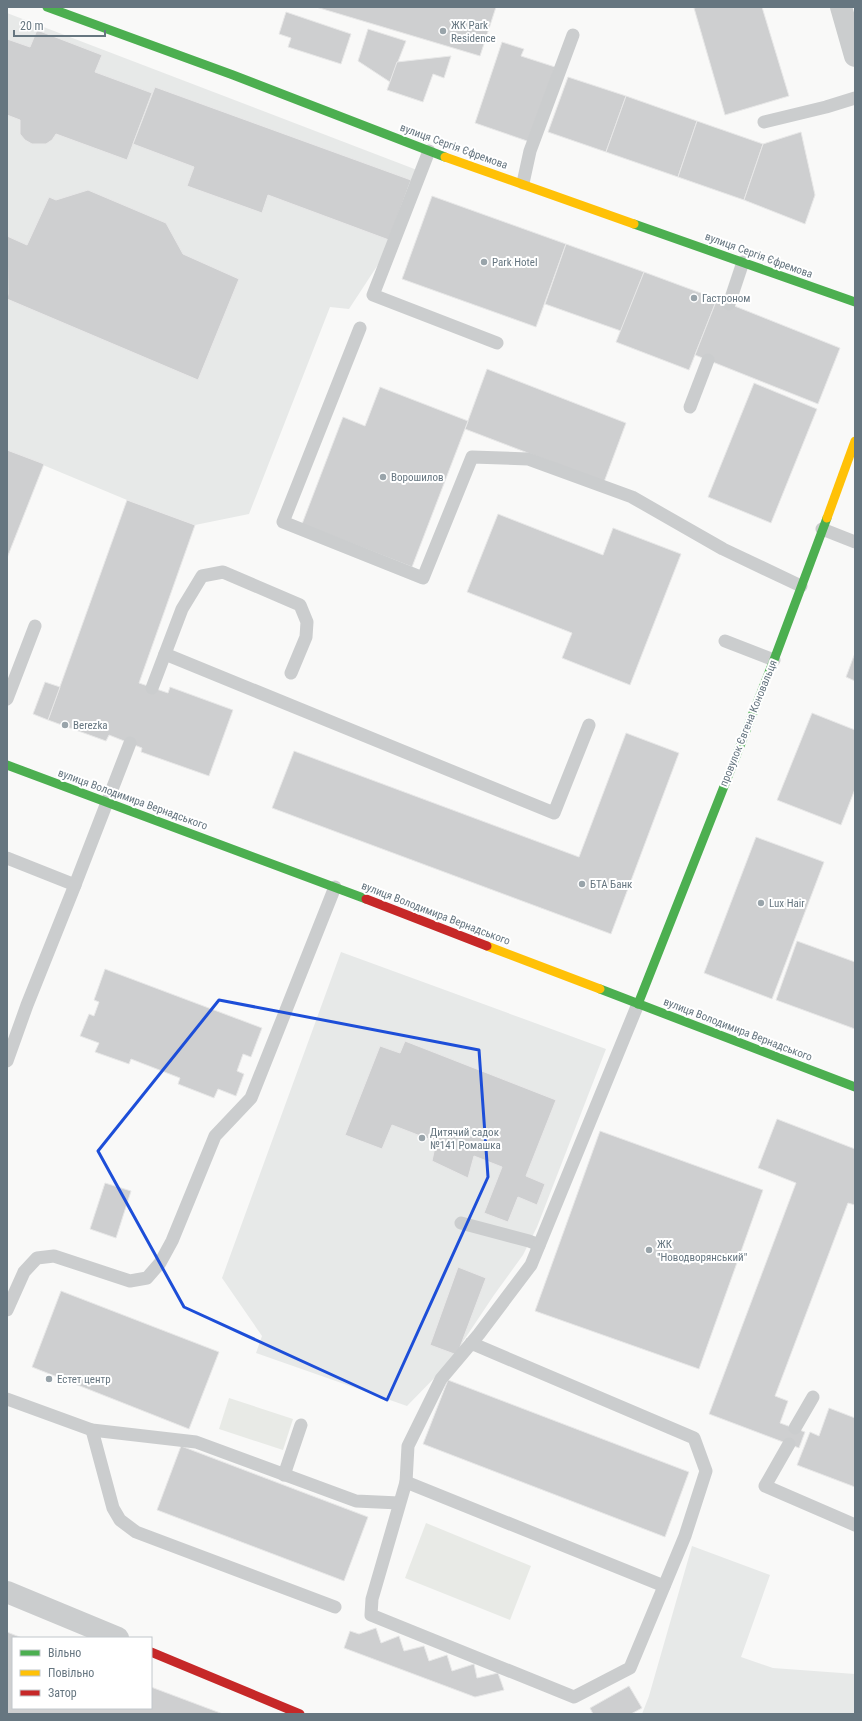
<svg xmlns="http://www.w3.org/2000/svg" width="862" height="1721" font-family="'Roboto Condensed',sans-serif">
<rect width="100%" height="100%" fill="#f9f9f8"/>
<!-- built -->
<g fill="#e7e9e8">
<polygon points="7,13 417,170 383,257 349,309 330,307 249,514 195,525 127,500 7,450"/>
<polygon points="341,952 606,1049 537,1227 523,1255 494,1295 448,1364 407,1406 256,1353 262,1336 222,1278"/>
<polygon points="692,1546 770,1575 741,1657 773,1668 855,1674 855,1714 642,1714 649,1696"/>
</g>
<!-- green -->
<g fill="#e8eae6">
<polygon points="229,1398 293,1419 283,1450 219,1429"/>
<polygon points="426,1523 531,1566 510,1620 405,1578"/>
</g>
<!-- building -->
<g fill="#cecfd0" stroke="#e8e8e8">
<polygon points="316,7 496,7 480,56"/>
<polygon points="699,7 762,7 789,96 725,115 694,8"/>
<polygon points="286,12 351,34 341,64 288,47 291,38 279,34"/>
<polygon points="368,29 406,41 390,82 358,61"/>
<polygon points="37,30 102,55 95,72 152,93 127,160 56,134 52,140 46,144 32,144 25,140 20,134 20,120 7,115 7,39 30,47"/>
<polygon points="502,42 524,49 521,56 555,67 530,142 475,123"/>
<polygon points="451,56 444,78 433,74 423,102 387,90 397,62"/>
<polygon points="568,77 626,96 606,152 548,132"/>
<polygon points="155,87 411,180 389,240 268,195 262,213 187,186 194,167 133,144"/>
<polygon points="626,96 697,121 678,177 606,152"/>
<polygon points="697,121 763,144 744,200 678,177"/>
<polygon points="801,132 815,195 805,224 744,200 763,144"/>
<polygon points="88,190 166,223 183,254 239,279 198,380 7,299 8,294 7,236 27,245 49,197 56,200"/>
<polygon points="432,196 566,244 536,327 402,279"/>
<polygon points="566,244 644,272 621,331 545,304"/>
<polygon points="644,272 717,299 689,370 616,342"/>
<polygon points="717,299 840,348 818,404 695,355"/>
<polygon points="487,369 626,423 604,482 465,429"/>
<polygon points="754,383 817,409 771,523 708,497"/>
<polygon points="380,387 468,421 412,567 302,524 343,417 365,426"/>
<polygon points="7,450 44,464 7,558"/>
<polygon points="127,500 195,525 139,683 168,693 170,687 233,710 209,776 141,752 142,748 109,735 106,741 48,720"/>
<polygon points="498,514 603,555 613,528 681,554 630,685 562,658 572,633 467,592"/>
<polygon points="855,653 855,681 846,677"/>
<polygon points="45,682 60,687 48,720 33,714"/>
<polygon points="812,713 855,730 855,789 841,825 777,800"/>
<polygon points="626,733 679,753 611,934 272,808 294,751 579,857"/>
<polygon points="756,837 824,862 772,999 704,973"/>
<polygon points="797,941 855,962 855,1029 776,1000"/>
<polygon points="105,969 262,1028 251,1057 243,1054 237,1071 244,1074 236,1096 218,1089 214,1098 178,1084 180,1078 131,1059 129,1064 95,1052 99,1043 80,1036 89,1014 94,1016 99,1002 94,1000"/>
<polygon points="405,1041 556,1100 526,1176 545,1184 537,1205 518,1197 508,1222 484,1213 502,1167 474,1156 468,1178 432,1161 436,1142 392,1125 382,1149 345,1135 380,1046 400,1053"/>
<polygon points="777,1119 855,1149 855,1205 848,1203 775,1396 788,1401 780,1423 805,1432 799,1448 709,1414 796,1183 758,1168"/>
<polygon points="600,1131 763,1190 699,1369 535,1311"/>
<polygon points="105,1183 131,1191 116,1238 90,1229"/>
<polygon points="458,1267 486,1278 457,1355 430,1345"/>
<polygon points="61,1291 219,1352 189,1429 32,1367"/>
<polygon points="448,1380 689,1472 665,1537 423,1444"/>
<polygon points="829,1408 855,1418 855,1487 797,1465 810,1432 819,1436"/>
<polygon points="181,1446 368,1517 344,1581 157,1510"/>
<polygon points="376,1628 381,1643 399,1636 404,1651 424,1646 429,1661 447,1655 452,1671 474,1664 477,1678 498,1673 504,1690 475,1697 344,1648 350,1631 359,1634"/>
<polygon points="7,1632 22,1638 13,1638 13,1708 151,1708 151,1687 223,1714 7,1714"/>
<polygon points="629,1686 642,1708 631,1714 593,1714 590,1708"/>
</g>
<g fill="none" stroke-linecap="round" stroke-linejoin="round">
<!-- lane -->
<g stroke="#cbcdce" stroke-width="13">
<polyline points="764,122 826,107 855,98"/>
<polyline points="429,151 373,295 497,343"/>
<polyline points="523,183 530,151 573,35"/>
<polyline points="729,304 743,262"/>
<polyline points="360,328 283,522 423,578 472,457 528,459 632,497 723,549 801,586"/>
<polyline points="690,407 708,360"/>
<polyline points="822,529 855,542"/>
<polyline points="725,641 774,660"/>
<polyline points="165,654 554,813 589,725"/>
<polyline points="152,688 182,609 202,576 223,572 300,605 307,622 306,637 291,673"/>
<polyline points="7,699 35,626"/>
<polyline points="7,858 75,885 130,743"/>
<polyline points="7,1061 27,1005 75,885"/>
<polyline points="461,1223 529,1241 539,1245"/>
<polyline points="7,1310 24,1272 37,1258 54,1256 130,1281 147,1278 160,1263 172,1241 215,1136 251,1098 335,887"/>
<polyline points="471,1343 694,1438 706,1471 685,1536 630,1668 574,1697 371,1615 372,1599 406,1482 408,1446 441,1379 479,1334 531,1265 638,1004"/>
<polyline points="7,1399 92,1430 196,1442 356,1501 399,1503"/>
<polyline points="795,1428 813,1397"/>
<polyline points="92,1430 113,1508 120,1520 136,1532 335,1607"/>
<polyline points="789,1444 765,1486 855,1525"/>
<polyline points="284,1475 301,1425"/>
<polyline points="406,1482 664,1586"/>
</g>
<!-- street -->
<g stroke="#cbcdce" stroke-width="22">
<polyline points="841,7 855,56"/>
<polyline points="7,1592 118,1638"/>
</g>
<!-- fast -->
<g stroke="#4caf50" stroke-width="9">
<polyline points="47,7 233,75 445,157"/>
<polyline points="634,224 855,302"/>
<polyline points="7,765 366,899"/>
<polyline points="600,989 855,1087"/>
<polyline points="638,1004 774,660 827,518"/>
</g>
<!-- slow -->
<g stroke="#ffc107" stroke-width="9">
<polyline points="445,157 634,224"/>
<polyline points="827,518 855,441"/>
<polyline points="487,946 600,989"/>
</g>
<!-- jam -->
<g stroke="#c62828" stroke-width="9">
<polyline points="366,899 487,946"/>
<polyline points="151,1652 300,1714"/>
</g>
</g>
<!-- marked area -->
<path fill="none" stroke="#1d4ed8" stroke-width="3" stroke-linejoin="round" d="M219,1000L479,1050L488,1177L387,1400L184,1307L98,1151Z"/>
<!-- markers -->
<g fill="#99a4aa" stroke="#fff" stroke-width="1.5">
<circle cx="443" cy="31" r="4"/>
<circle cx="484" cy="262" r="4"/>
<circle cx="694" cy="298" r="4"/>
<circle cx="383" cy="477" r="4"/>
<circle cx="65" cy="725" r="4"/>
<circle cx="582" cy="884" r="4"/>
<circle cx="761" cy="903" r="4"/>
<circle cx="422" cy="1138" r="4"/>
<circle cx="649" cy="1250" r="4"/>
<circle cx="49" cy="1379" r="4"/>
</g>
<g text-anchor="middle" stroke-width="4" stroke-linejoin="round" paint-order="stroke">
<!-- poi labels -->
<g font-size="11" fill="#667680" stroke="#fff" text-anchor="start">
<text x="451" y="29">ЖК Park<tspan x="451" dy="13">Residence</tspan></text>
<text x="492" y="266">Park Hotel</text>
<text x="702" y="302">Гастроном</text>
<text x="391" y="481">Ворошилов</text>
<text x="73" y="729">Berezka</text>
<text x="590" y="888">БТА Банк</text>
<text x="769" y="907">Lux Hair</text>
<text x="430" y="1136">Дитячий садок<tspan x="430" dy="13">№141 Ромашка</tspan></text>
<text x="657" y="1248">ЖК<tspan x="657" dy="13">"Новодворянський"</tspan></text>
<text x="57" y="1383">Естет центр</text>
</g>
<!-- street labels -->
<g font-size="11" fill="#667680" stroke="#fff">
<text transform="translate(454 146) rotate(20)" y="4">вулиця Сергія Єфремова</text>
<text transform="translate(759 255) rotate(20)" y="4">вулиця Сергія Єфремова</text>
<text transform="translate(748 723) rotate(-68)" y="4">провулок Євгена Коновальця</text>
<text transform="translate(133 799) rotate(20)" y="4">вулиця Володимира Вернадського</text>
<text transform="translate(436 913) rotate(21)" y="4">вулиця Володимира Вернадського</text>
<text transform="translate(738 1029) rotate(21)" y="4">вулиця Володимира Вернадського</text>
</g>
</g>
<!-- border -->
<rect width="862" height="1721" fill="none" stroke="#667680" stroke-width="16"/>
<!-- legend -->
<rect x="12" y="1637" width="140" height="72" fill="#ffffff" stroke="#c2c8cc"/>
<rect x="20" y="1650" width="20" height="6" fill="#4caf50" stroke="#c2c8cc"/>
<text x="48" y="1657" font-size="12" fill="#667680">Вільно</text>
<rect x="20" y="1670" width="20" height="6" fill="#ffc107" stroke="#c2c8cc"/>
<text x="48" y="1677" font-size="12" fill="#667680">Повільно</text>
<rect x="20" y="1690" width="20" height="6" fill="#c62828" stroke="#c2c8cc"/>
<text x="48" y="1697" font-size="12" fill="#667680">Затор</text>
<!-- scale -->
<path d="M14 30v6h91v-6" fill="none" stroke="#667680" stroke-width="2"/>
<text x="20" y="30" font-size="12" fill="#667680" stroke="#ffffff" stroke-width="3" paint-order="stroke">20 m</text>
</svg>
